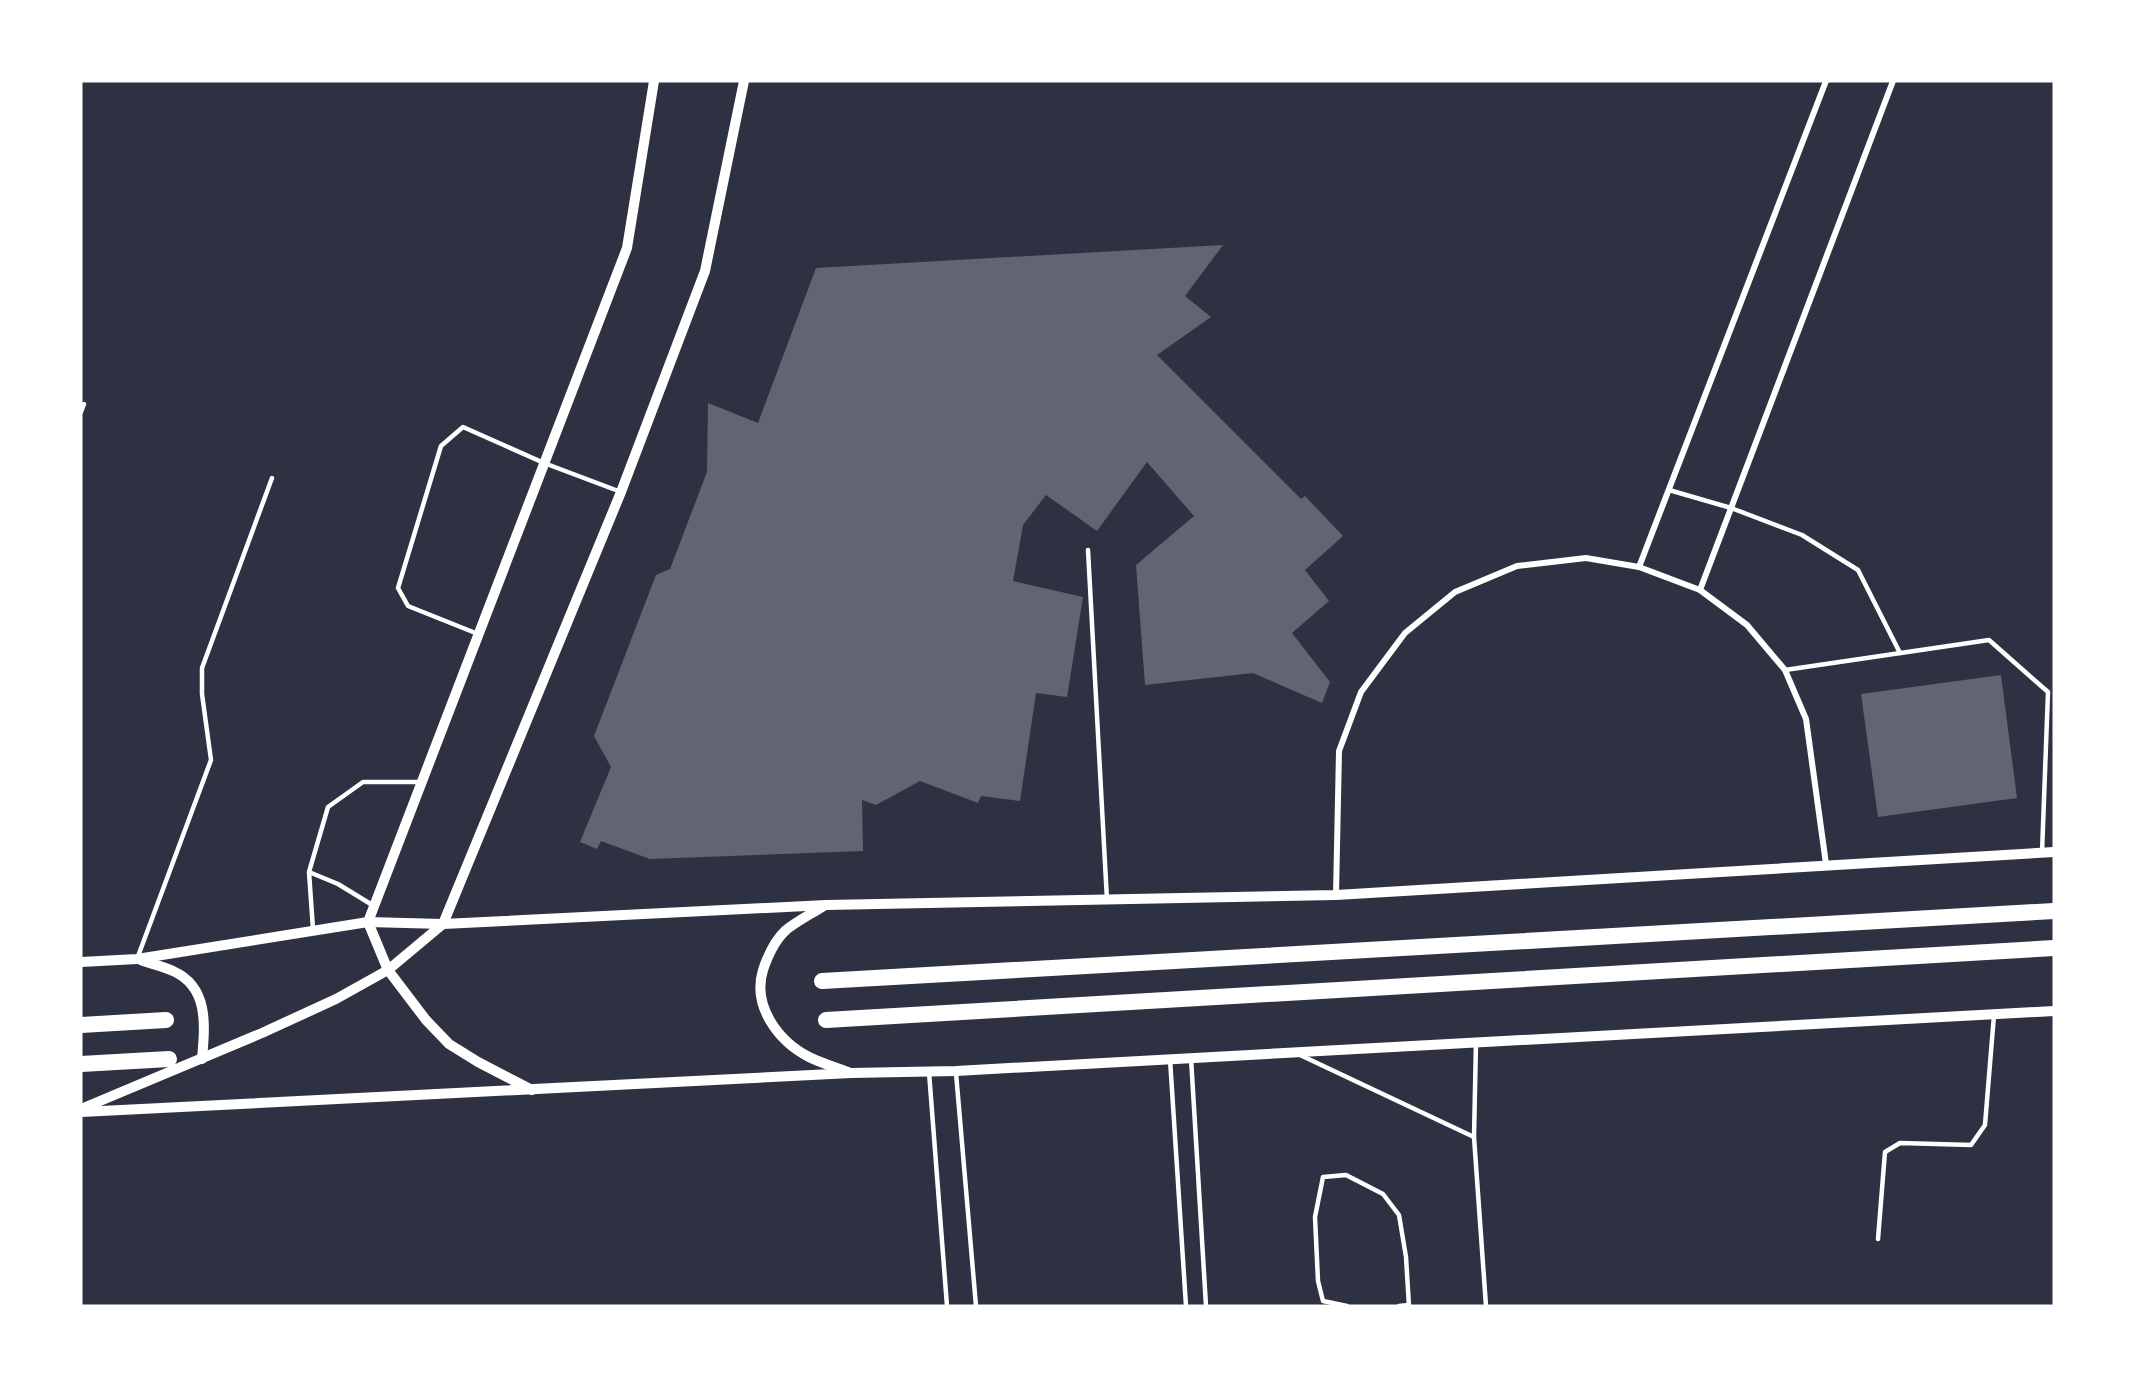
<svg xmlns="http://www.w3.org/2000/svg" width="2135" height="1387" font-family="Mulish,sans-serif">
<rect width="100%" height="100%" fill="#2d3142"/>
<!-- building -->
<g fill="#626471">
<polygon points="1223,245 1185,296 1211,317 1157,355 1301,499 1305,496 1343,536 1305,570 1329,601 1292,633 1330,682 1322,703 1253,673 1145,685 1136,565 1194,516 1147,462 1097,531 1046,495 1023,525 1013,581 1083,597 1067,697 1036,693 1020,801 981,796 978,803 920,781 876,805 862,800 863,851 650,859 601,841 597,849 580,842 611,767 594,736 656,575 670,569 707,472 708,403 758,423 816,268"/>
<polygon points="2001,675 2017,798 1878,817 1861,694"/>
</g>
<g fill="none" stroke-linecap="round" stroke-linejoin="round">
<!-- service -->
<g stroke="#fff" stroke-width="4.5">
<polyline points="81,412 84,404"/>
<polyline points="1669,490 1731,508 1802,535 1858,570 1900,653"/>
<polyline points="1088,550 1107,900"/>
<polyline points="478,634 408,606 398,588 441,446 463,427 544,463 621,492"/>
<polyline points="1785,670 1989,640 2048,692 2042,853"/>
<polyline points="309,872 313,929"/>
<polyline points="374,906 338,884 309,872 328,807 363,782 421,782"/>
<polyline points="137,959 211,760 202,694 202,668 272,478"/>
<polyline points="1476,1042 1474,1137 1486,1306"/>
<polyline points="1300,1055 1474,1137"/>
<polyline points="1191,1058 1206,1306"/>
<polyline points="1170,1059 1186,1306"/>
<polyline points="929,1072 947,1306"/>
<polyline points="956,1073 976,1306"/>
<polyline points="1878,1239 1885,1152 1900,1143 1971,1145 1985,1125 1994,1015"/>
<polyline points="1347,1306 1323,1301 1318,1281 1315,1217 1323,1177 1346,1175 1383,1194 1399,1215 1406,1257 1409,1306"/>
<polyline points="1399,1306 1409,1305"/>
</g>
<!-- minor -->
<g stroke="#fff" stroke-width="6">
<polyline points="1639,567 1826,81"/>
<polyline points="1700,590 1893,81"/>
<polyline points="1336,895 1339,751 1361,692 1405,633 1455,592 1517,566 1586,558 1639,567 1700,590 1747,625 1785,670 1806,719 1826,864"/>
</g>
<!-- tertiary -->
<g stroke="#fff" stroke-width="10">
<path d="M825,905C813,913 797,921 786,930C774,941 768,955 763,970C752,1006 778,1041 809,1057C821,1063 835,1067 848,1072"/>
<path d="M141,960C151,964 163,966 173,971C209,987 205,1025 202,1059"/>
<polyline points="81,962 137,959 368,922 443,924 826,905 1336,895 2054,852"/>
<polyline points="532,1090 478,1062 449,1044 426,1020 388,970 368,922 627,248 654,81"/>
<polyline points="81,1109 262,1033 336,999 388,970 443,924 621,492 705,271 744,81"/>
<polyline points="81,1112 851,1073 956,1071 2054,1011"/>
</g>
<!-- trunk -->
<g stroke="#fff" stroke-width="16">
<polyline points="822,981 2054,911"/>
<polyline points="826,1020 2054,948"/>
<polyline points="81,1025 166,1020"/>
<polyline points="81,1064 169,1059"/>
</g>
</g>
<!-- border -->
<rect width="2135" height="1387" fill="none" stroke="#ffffff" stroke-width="165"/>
</svg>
